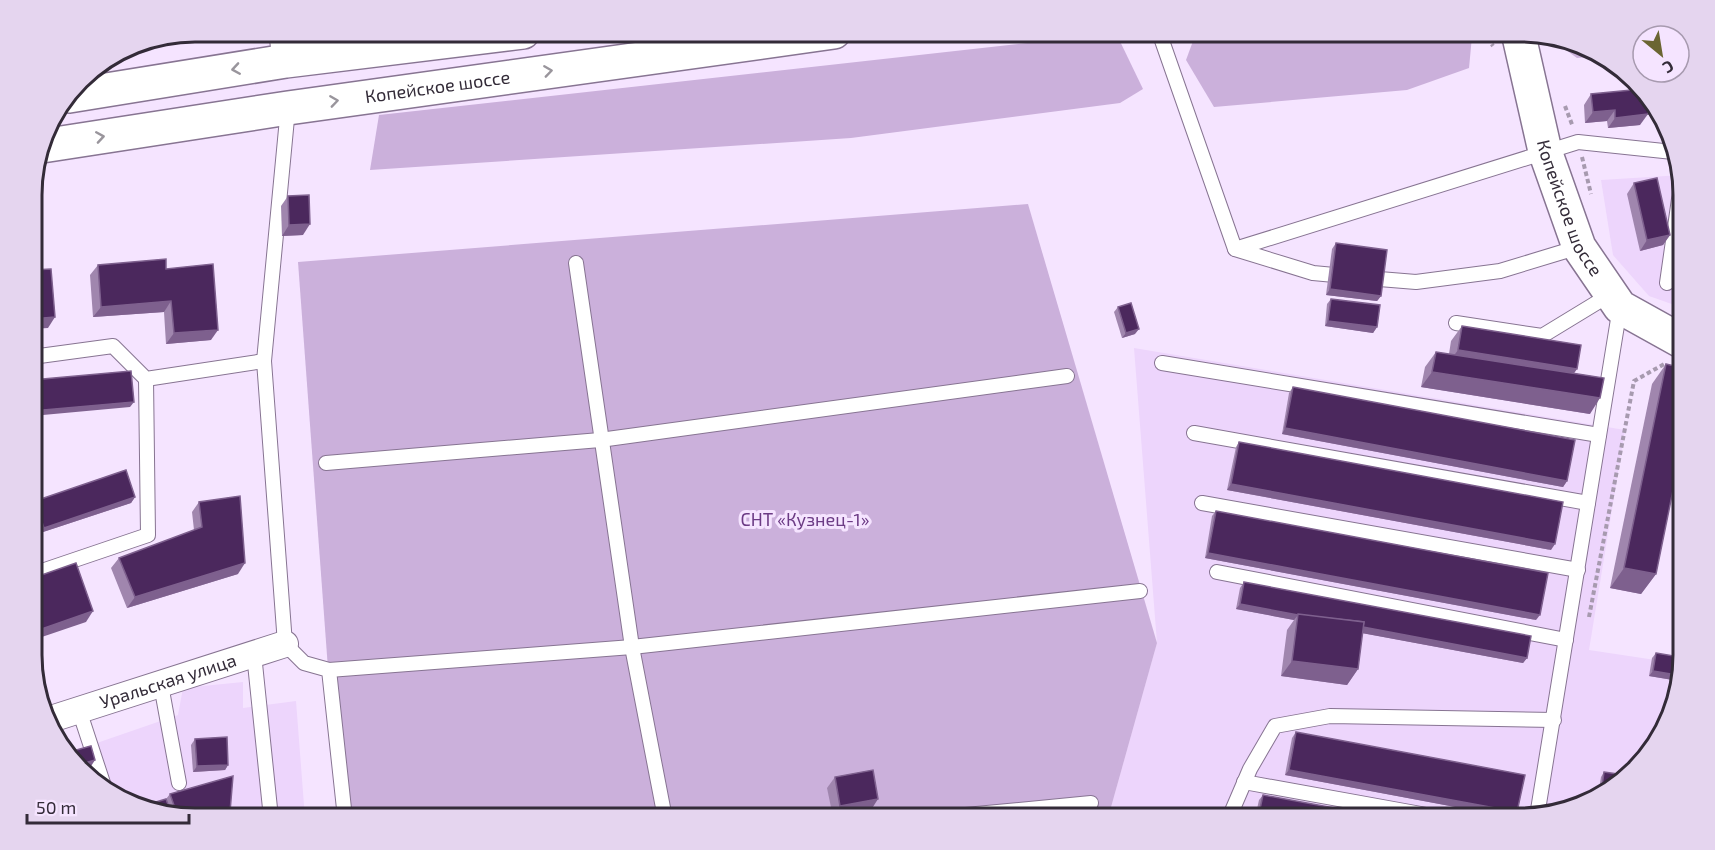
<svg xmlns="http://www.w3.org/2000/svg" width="1715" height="850" font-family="'Exo 2',sans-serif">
<rect width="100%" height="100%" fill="#f5e4ff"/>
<!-- built -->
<g fill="#edd5fc">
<polygon points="1682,175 1683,308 1649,296 1613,255 1601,180"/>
<polygon points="1134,348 1625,430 1589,650 1682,664 1667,727 1610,791 1530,818 1108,818 1157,643"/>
<polygon points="243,682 243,708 296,701 305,818 195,818 123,802 65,754 178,715 183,688"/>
</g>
<!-- green -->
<g fill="#cbb0db">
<polygon points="1208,32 1468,32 1472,36 1469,68 1407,90 1214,107 1186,60 1196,33"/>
<polygon points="1116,33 1143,89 1120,103 851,138 370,170 379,115"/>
<polygon points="1551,39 1592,48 1601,56 1577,58"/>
<polygon points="1028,204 1157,643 1108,818 339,818 298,262"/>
</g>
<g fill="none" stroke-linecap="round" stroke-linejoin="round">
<defs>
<g id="lane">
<polyline points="1159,32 1235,249 1313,273 1345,276"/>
<polyline points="288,108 264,361 285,644 304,663 329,670 345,818"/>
<polyline points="1235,249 1578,142 1673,152"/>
<polyline points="576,263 632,647 665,818"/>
<polyline points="1367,278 1416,282 1500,271 1579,247"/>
<polyline points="1667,283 1682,178"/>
<polyline points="1456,323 1542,336 1611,294"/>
<polyline points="32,357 113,346 146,379 264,361"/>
<polyline points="1162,363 1599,435"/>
<polyline points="1194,433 1588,503"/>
<polyline points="326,463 600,440 1067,376"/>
<polyline points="1202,503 1578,570"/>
<polyline points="1217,572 1566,640"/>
<polyline points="33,574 148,535 146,379"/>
<polyline points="254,654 271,818"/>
<polyline points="329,670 632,647 1140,591"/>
<polyline points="161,685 179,783"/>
<polyline points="79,710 104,786"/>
<polyline points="1244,782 1443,818"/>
<polyline points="1537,816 1620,307"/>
<polyline points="934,818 1091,803"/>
<polyline points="1229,818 1250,769 1275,726 1330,716 1554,720"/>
</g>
<g id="street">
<polyline points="282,32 286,61"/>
<path id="s1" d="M51,719L285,644"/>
</g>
<g id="secondary">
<path id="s2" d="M1518,32L1545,151L1579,247L1620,307L1683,342"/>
</g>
<g id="primary">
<polyline points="69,96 286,61 523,32"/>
<path id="s3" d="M42,146L288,108L834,32"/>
</g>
</defs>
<!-- lane casing -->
<use href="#lane" stroke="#877492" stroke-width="16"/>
<!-- street casing -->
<use href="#street" stroke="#877492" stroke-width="28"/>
<!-- secondary casing -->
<use href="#secondary" stroke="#877492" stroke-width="36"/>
<!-- primary casing -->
<use href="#primary" stroke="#877492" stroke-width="36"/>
<!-- path -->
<g stroke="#a79aaf" stroke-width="4" stroke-dasharray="4.5 3" stroke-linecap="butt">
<polyline points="1483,32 1493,46"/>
<polyline points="1565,106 1573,127"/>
<polyline points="1582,157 1591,194"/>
<polyline points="1589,617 1634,381 1666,363"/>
</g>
<!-- lane -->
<use href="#lane" stroke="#fff" stroke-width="14"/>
<!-- street -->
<use href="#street" stroke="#fff" stroke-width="26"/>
<!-- secondary -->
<use href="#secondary" stroke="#fff" stroke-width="33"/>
<!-- primary -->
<use href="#primary" stroke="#fff" stroke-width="33"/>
</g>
<!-- wall -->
<g fill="#a086ae">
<polygon points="1591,94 1640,125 1608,128 1607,121 1585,123 1584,105"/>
<polygon points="1634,183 1670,235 1663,245 1640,251 1627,194"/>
<polygon points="288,196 303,235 282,236 281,206"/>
<polygon points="1682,227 1682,282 1674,281"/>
<polygon points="1336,243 1381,296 1377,301 1326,295 1332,249"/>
<polygon points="98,265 166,269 211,340 166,344 164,312 93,317 90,275"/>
<polygon points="1331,299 1377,327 1373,333 1325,326 1327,304"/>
<polygon points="1118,307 1135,334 1122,338 1114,312"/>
<polygon points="1462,326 1573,374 1590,414 1421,387 1425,367 1436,352 1449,354 1451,341"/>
<polygon points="1666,364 1656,574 1641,594 1610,588 1652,384"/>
<polygon points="1293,387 1567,481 1563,487 1282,434 1289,393"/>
<polygon points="1239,442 1551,550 1227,490 1236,447"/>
<polygon points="135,497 131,503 40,533 33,511 33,504 35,501"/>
<polygon points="199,502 238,574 127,608 111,568 119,558 194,530 192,512"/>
<polygon points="1216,511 1536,620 1205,558 1212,516"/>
<polygon points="1683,533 1683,577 1675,576"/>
<polygon points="1244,582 1527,658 1523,663 1362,633 1358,669 1347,685 1281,676 1287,630 1294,620 1236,609 1240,588"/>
<polygon points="1656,653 1673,680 1649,676 1652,658"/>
<polygon points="1296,732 1517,812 1514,818 1285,775 1292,738"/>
<polygon points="195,739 228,765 225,770 193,772 191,745"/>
<polygon points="1604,772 1610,791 1598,795 1601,777"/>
<polygon points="835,777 871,810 833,817 827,788"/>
<polygon points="170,794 195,819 143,806 166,799"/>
<polygon points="1263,795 1389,818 1255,818 1259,800"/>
</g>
<!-- shaded-wall -->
<g fill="#7e608e">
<polygon points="1615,110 1607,121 1585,123 1593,112"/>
<polygon points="1648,114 1640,125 1608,128 1615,118"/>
<polygon points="310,224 303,235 282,236 289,225"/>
<polygon points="1670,235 1663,245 1640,251 1647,240"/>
<polygon points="1678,275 1682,276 1682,282 1674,281"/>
<polygon points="1330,289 1381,296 1377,301 1326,295"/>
<polygon points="171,301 164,312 93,317 101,307"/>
<polygon points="55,317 48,328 32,329 32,319"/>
<polygon points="1328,321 1377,327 1373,333 1325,326"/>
<polygon points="1139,329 1135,334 1122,338 1126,333"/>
<polygon points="218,330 211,340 166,344 174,333"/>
<polygon points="1458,350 1577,369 1566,385 1447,365"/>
<polygon points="1432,372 1600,398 1590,414 1421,387"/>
<polygon points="134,402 130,407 32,416 32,411"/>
<polygon points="1285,428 1567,481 1563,487 1282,434"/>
<polygon points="1231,484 1555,544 1551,550 1227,490"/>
<polygon points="135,497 131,503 40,533 44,528"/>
<polygon points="1208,553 1540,615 1536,620 1205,558"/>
<polygon points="245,563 238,574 127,608 135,597"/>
<polygon points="1683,564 1683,577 1675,576"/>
<polygon points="1624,568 1656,574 1641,594 1610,588"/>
<polygon points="1240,604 1298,615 1294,620 1236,609"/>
<polygon points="93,611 86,622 33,640 33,632"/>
<polygon points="1298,615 1527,658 1523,663 1297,621"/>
<polygon points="1292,661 1358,669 1347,685 1281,676"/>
<polygon points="1653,671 1677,675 1673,680 1649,676"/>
<polygon points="95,760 88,771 86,771 78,765"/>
<polygon points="228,765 225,770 193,772 197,766"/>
<polygon points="1289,770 1517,812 1514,818 1285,775"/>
<polygon points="878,799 871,810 833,817 840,806"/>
<polygon points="230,812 226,818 204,819"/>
</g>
<!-- building -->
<g fill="#4b285d" stroke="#7e608e" stroke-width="1.5">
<polygon points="1642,89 1646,92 1648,114 1615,118 1615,110 1593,112 1591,94"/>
<polygon points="1657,178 1670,235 1647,240 1634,183"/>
<polygon points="309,195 310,224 289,225 288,196"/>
<polygon points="1336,243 1387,250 1381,296 1330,289"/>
<polygon points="1682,247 1682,276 1678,275"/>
<polygon points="166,259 166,269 213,264 218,330 174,333 171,301 101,307 98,265"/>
<polygon points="51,269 55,317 32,319 32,270"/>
<polygon points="1331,299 1380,305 1377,327 1328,321"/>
<polygon points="1131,303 1139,329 1126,333 1118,307"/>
<polygon points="1462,326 1581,345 1577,369 1458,350"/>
<polygon points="1436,352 1604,378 1600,398 1432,372"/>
<polygon points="1666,364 1683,368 1683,441 1656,574 1624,568"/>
<polygon points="131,371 134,402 32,411 32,380"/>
<polygon points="1293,387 1575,440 1567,481 1285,428"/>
<polygon points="1239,442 1563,502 1555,544 1231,484"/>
<polygon points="126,470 135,497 44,528 35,501"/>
<polygon points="240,496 245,563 135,597 119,558 202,527 199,502"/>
<polygon points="1216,511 1548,573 1540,615 1208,553"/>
<polygon points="76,563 93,611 33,632 33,578"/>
<polygon points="1244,582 1531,636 1527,658 1363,627 1364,622 1298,615 1240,604"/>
<polygon points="1298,614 1364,622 1358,669 1292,661"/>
<polygon points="1656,653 1680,657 1677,675 1653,671"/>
<polygon points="1296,732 1525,775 1517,812 1289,770"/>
<polygon points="227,737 228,765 197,766 195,739"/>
<polygon points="91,746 95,760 78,765 65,753"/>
<polygon points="873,770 878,799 840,806 835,777"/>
<polygon points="1604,772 1625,775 1610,791 1601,794"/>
<polygon points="233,776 230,812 204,819 195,819 177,814 170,794"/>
<polygon points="1263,795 1389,818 1258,818"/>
<polygon points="166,799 171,813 143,806"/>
</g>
<!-- one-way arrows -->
<defs><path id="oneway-chevron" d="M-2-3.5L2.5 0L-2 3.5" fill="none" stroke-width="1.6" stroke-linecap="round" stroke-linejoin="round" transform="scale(1.5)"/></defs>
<g stroke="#99959c">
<use href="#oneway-chevron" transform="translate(236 69) rotate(171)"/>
<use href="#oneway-chevron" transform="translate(548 71) rotate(-8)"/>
<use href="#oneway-chevron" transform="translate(334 101) rotate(-8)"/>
<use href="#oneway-chevron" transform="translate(100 137) rotate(-9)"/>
</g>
<g text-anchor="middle" stroke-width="6" stroke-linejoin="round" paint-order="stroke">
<!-- street labels -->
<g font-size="18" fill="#332b38" stroke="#f5e4ff">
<text dy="6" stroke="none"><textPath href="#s3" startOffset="400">Копейское шоссе</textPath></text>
<text dy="6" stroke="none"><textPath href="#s2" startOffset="184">Копейское шоссе</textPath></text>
<text dy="6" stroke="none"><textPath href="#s1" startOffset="123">Уральская улица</textPath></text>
</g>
<!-- park labels -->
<g font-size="18" fill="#6c3b85" stroke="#f5e4ff">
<text x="805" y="526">СНТ «Кузнец-1»</text>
</g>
</g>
<!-- crop -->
<path d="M0 0H1715V850H0ZM195 42H1520A153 153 0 0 1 1673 195V655A153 153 0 0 1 1520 808H195A153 153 0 0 1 42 655V195A153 153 0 0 1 195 42Z" fill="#e5d5ef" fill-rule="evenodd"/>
<path fill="none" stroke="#332b38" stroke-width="3" d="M195 42H1520A153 153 0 0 1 1673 195V655A153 153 0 0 1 1520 808H195A153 153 0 0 1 42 655V195A153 153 0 0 1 195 42Z"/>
<!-- north arrow -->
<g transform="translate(1661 54) rotate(150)"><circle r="28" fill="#f5e4ff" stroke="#a79aaf" stroke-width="1.5"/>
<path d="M0-4.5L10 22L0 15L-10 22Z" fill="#6b6532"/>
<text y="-9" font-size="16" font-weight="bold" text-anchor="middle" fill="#332b38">С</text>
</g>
<!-- scale -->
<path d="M27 814v9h162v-9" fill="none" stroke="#332b38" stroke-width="3"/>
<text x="36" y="814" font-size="18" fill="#332b38" stroke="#f5e4ff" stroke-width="4.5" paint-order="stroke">50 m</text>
</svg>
